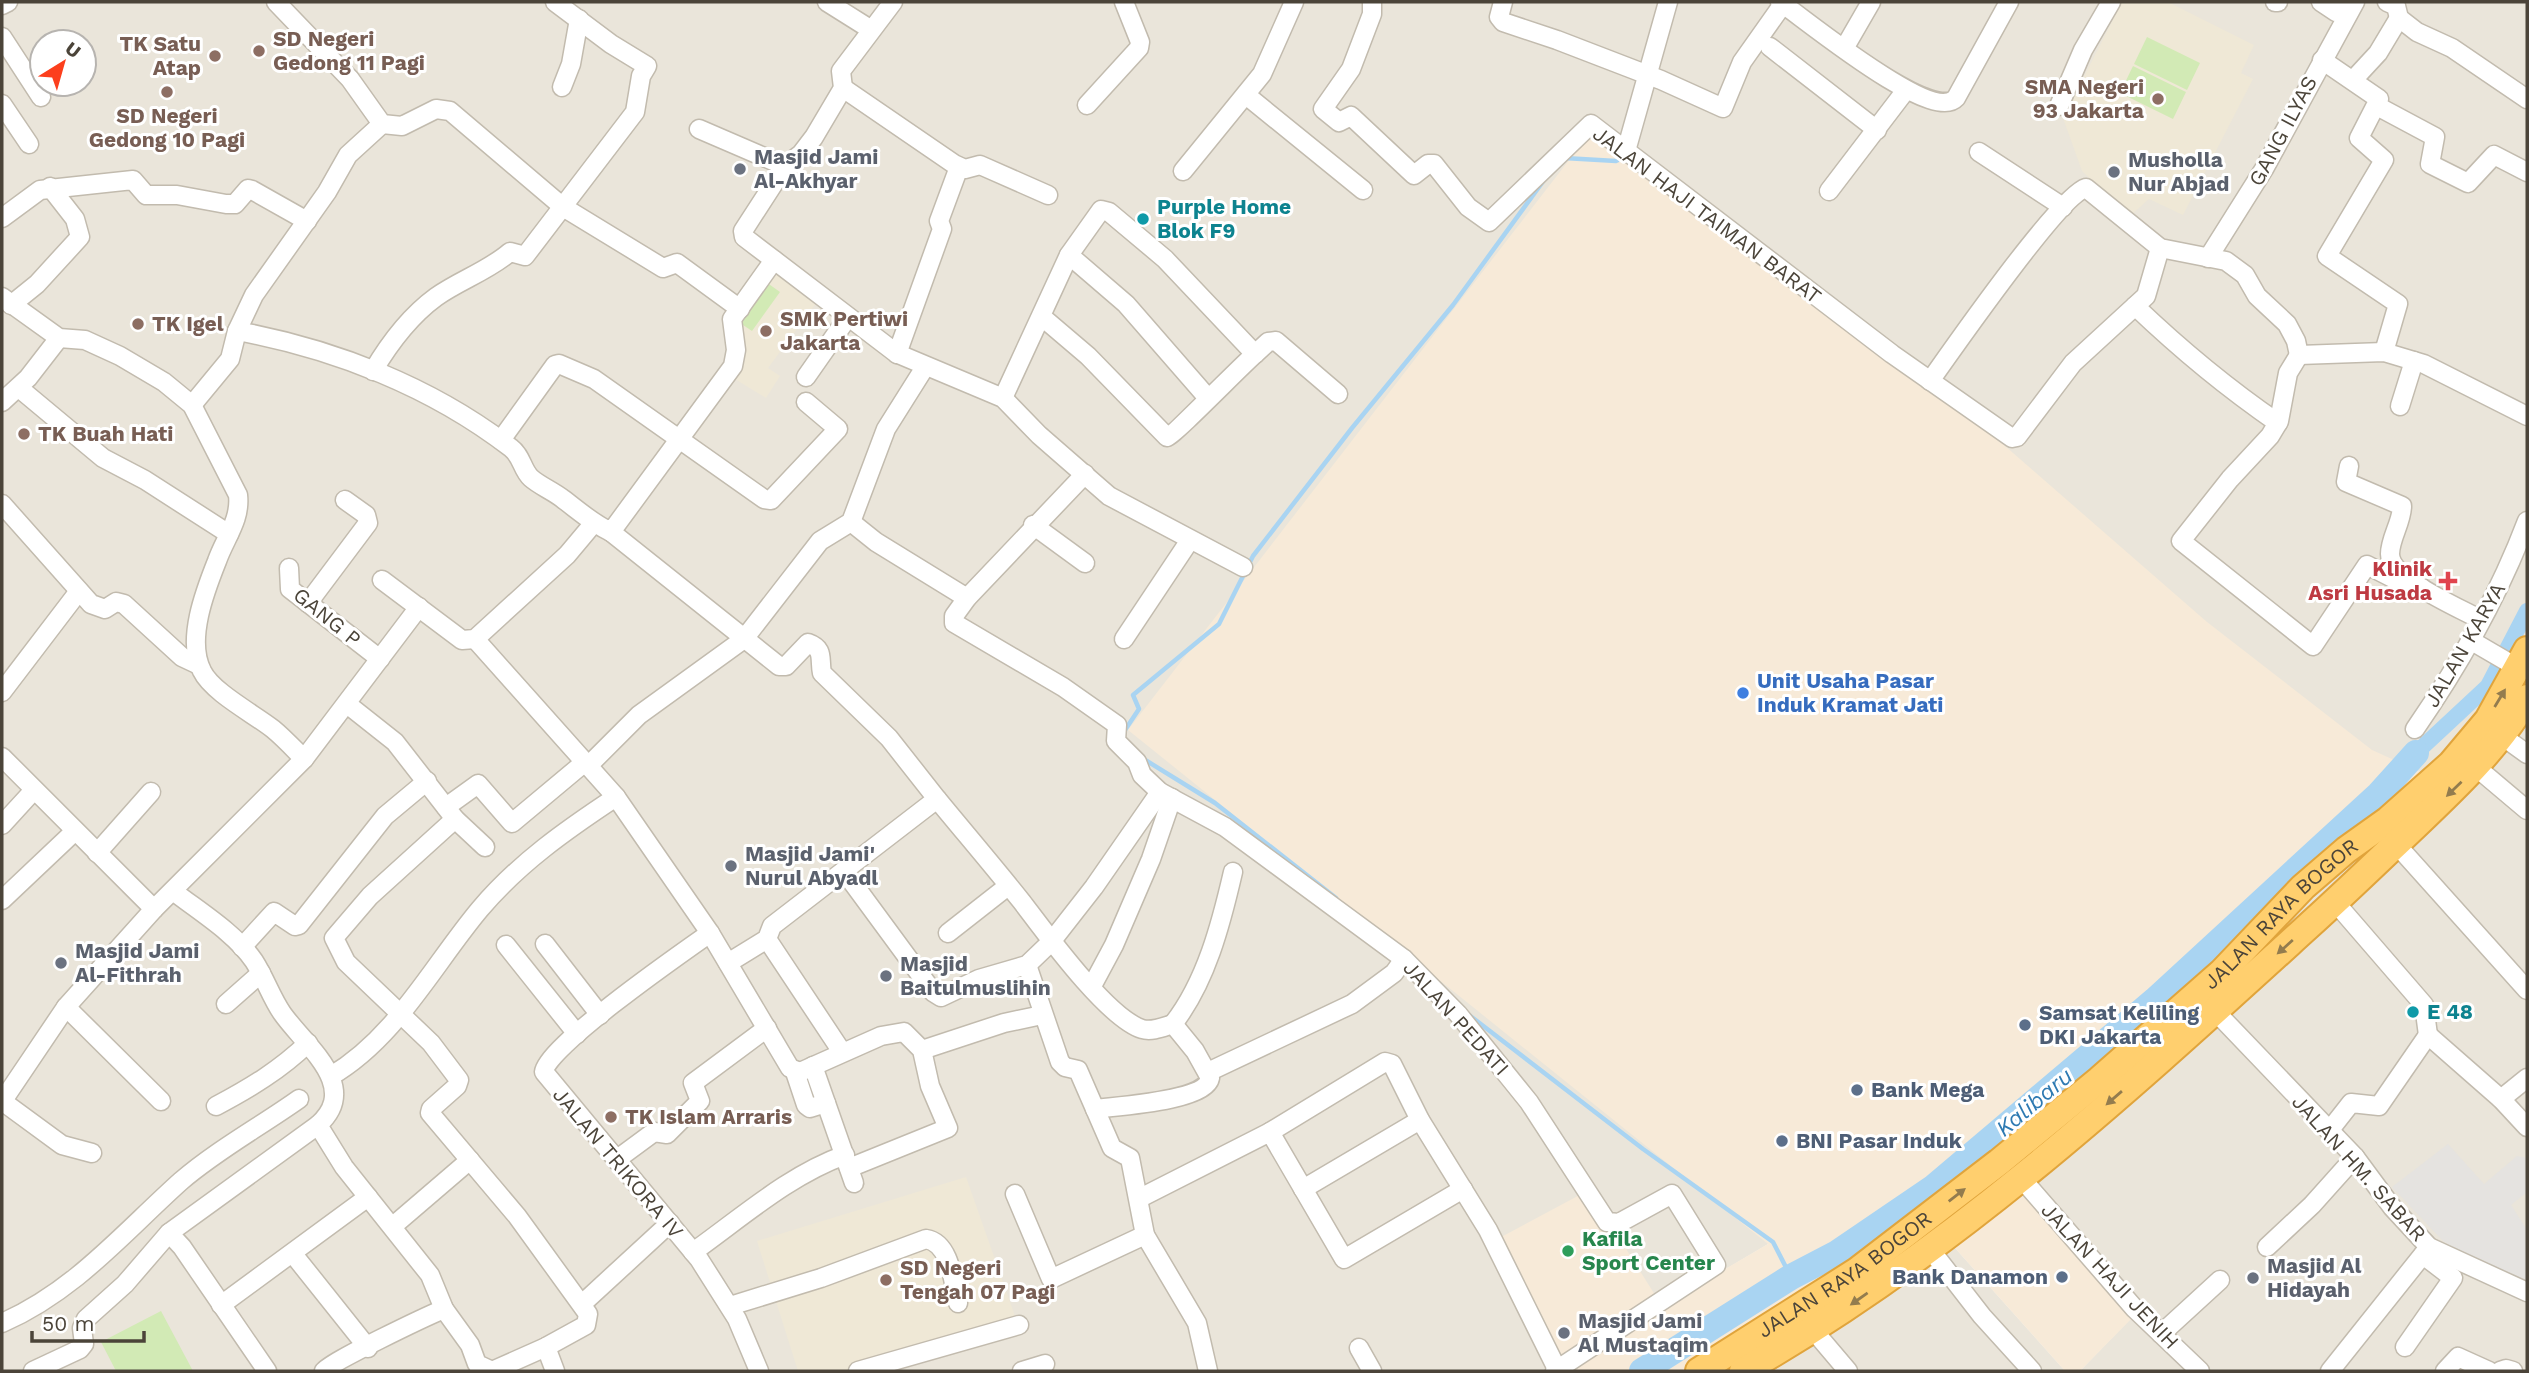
<svg xmlns="http://www.w3.org/2000/svg" width="2529" height="1373" font-family="'Work Sans',sans-serif">
<rect width="100%" height="100%" fill="#f6f3ec"/>
<!-- residential -->
<g fill="#eae5da" fill-rule="evenodd">
<path d="M2,2H2527V1371H2080L2137,1312L1992,1161L1768,1244L1554,1371H2ZM42,42H84V84H42Z"/>
<polygon points="1955,1248 2065,1371 1774,1371"/>
</g>
<!-- commercial -->
<polygon fill="#f7ead8" points="1590,133 2005,446 2207,622 2372,750 2423,773 1993,1161 2138,1312 2080,1371 2065,1371 1955,1248 1774,1371 1554,1371 1490,1243 1589,1190 1662,1306 1768,1244 1128,730"/>
<!-- education -->
<g fill="#efe8d6">
<polygon points="2122,2 2168,2 2254,45 2241,73 2253,79 2183,215 2149,199 2129,217 2082,171 2063,118"/>
<polygon points="775,264 820,298 768,368 780,376 766,398 730,376 734,321"/>
<polygon points="966,1177 1016,1319 845,1371 798,1371 757,1241"/>
</g>
<!-- green -->
<g fill="#d2eab5">
<polygon points="2147,37 2200,63 2187,90 2134,64"/>
<polygon points="2133,66 2186,92 2173,119 2120,93"/>
<polygon points="766,282 780,292 752,331 737,321"/>
<polygon points="161,1311 193,1371 116,1371 101,1342"/>
</g>
<!-- parking -->
<polygon fill="#e5e3e0" points="2448,1144 2484,1184 2517,1156 2527,1158 2527,1192 2511,1205 2527,1230 2527,1288 2443,1241 2392,1187"/>
<g fill="none" stroke-linecap="round" stroke-linejoin="round">
<!-- stream -->
<g stroke="#a9d4f2" stroke-width="4.5">
<polyline points="1564,158 1616,161 1625,157"/>
<polyline points="1125,730 1139,709 1133,695 1219,624 1253,556 1352,428 1453,305 1547,176"/>
<polyline points="1142,758 1215,803 1336,898"/>
<polyline points="1469,1015 1643,1149 1773,1242 1791,1277"/>
</g>
<!-- canal -->
<polyline stroke="#a9d4f2" stroke-width="16" points="2416,753 2488,686 2527,611"/>
<!-- river -->
<polyline stroke="#a9d4f2" stroke-width="26" points="1642,1371 1791,1277 1837,1253 1934,1187 2155,1000 2379,794 2416,753"/>
<defs>
<g id="minor">
<polyline points="276,2 350,79 382,124 402,126 436,109 450,111 563,207 663,268 677,263 740,309"/>
<polyline points="827,2 870,29"/>
<polyline points="893,2 841,71 843,88 814,137 801,154 785,166 743,231 744,237 896,353 1003,398 1039,435 1109,496 1243,567"/>
<polyline points="1372,2 1372,14 1351,69 1323,109 1339,122 1351,116 1414,175 1428,164 1434,164 1468,207 1489,222 1591,124 1892,354 2012,438 2017,437 2073,363 2146,296 2160,248"/>
<polyline points="1503,2 1499,17 1503,22 1557,40 1661,80 1723,108 1742,62 1783,4"/>
<path d="M1780,2C1805,19 1932,124 1956,98L2009,2"/>
<polyline points="2275,2 2278,2"/>
<polyline points="2321,2 2336,12 2344,2"/>
<polyline points="2387,2 2396,6 2399,18 2417,32 2452,48 2527,99"/>
<polyline points="2,5 8,2"/>
<polyline points="2,37 41,97"/>
<polyline points="1770,47 1877,130"/>
<polyline points="1845,47 1871,2"/>
<polyline points="2322,60 2379,99 2359,138 2384,160 2327,256 2398,304 2384,352"/>
<polyline points="2353,80 2378,53 2399,18"/>
<polyline points="562,87 571,64 579,19"/>
<polyline points="843,88 954,164 965,169 980,165 1048,195"/>
<polyline points="1246,95 1363,190"/>
<polyline points="2,104 29,144"/>
<polyline points="1087,105 1139,48 1140,42 1124,2"/>
<polyline points="2059,106 2083,50 2111,2"/>
<polyline points="2377,106 2435,137 2430,164 2468,183 2494,155 2527,172"/>
<polyline points="699,129 785,166"/>
<polyline points="1626,151 1668,2"/>
<polyline points="1979,152 2063,207"/>
<polyline points="1183,171 1262,74 1294,2"/>
<polyline points="1829,191 1906,90"/>
<polyline points="2,218 40,190 133,180 146,195 177,195 226,204 235,204 248,189 252,190 307,221"/>
<polyline points="1069,255 1126,304 1207,397"/>
<polyline points="2208,258 2264,169 2355,2"/>
<path d="M2,297L59,338L85,340L120,356L164,382L192,405L238,495C241,520 225,538 217,561C205,591 186,640 202,671C212,692 254,714 273,729C284,738 294,749 304,759"/>
<polyline points="11,305 37,284 80,237 75,219 50,187"/>
<path d="M2135,306C2179,348 2227,388 2278,423"/>
<path d="M237,331C335,349 432,387 511,448C522,456 522,470 531,478C540,486 553,491 563,499C579,511 592,523 611,532L733,366L736,350L732,319L774,260"/>
<polyline points="897,354 942,229 939,221 959,167"/>
<polyline points="1255,354 1268,342 1276,341 1338,394"/>
<polyline points="2299,355 2288,373 2279,421 2270,436 2230,479 2181,541 2313,646 2367,565 2416,590 2422,588"/>
<path d="M373,371C389,344 410,316 436,297C460,280 488,271 510,252L525,256L635,112L641,76L647,66L611,44L555,2"/>
<polyline points="806,377 848,317"/>
<path d="M1930,381C1952,350 2060,195 2086,188L2160,248L2226,261L2245,275L2257,296L2287,324L2296,341L2299,355L2384,352L2424,364L2527,416"/>
<polyline points="19,388 103,458 145,480 229,534"/>
<path d="M1003,398L1069,255L1101,210L1109,212L1165,259L1255,354C1242,365 1173,436 1167,437L1088,356L1041,316"/>
<polyline points="2,402 28,378 59,338"/>
<polyline points="192,405 230,359 237,331 254,295 327,192 348,155 382,124"/>
<polyline points="2400,406 2414,361"/>
<polyline points="501,440 555,365 559,364 594,379 764,499 771,500 838,429 806,402"/>
<path d="M2349,466L2346,482L2402,506C2402,522 2390,538 2390,554C2390,579 2460,608 2481,620"/>
<polyline points="1085,474 967,598 954,616 954,623 1063,687 1117,725 1116,741 1137,762 1142,775 1160,792 1225,827 1404,959 1458,1014 1529,1102 1607,1222 1619,1223 1672,1194 1716,1265 1555,1371"/>
<polyline points="2,504 91,604 105,609 116,602 124,604 182,657 199,665"/>
<polyline points="851,522 876,542 967,598"/>
<polyline points="1033,525 1085,563"/>
<path d="M611,532L779,666H786L808,643C825,649 819,659 822,673L889,738L937,799L772,926L767,939L728,963"/>
<polyline points="289,568 290,589 380,659"/>
<polyline points="382,580 462,640 475,639 567,555 593,524"/>
<polyline points="308,603 368,523 366,515 345,500"/>
<polyline points="475,639 616,797 710,933 790,1068 800,1072 881,1036 904,1032 922,1050 930,1086 948,1128 849,1168"/>
<polyline points="1124,639 1190,540"/>
<polyline points="2470,640 2518,668"/>
<polyline points="2,692 79,591"/>
<polyline points="347,704 395,742 455,819 485,847"/>
<path d="M2415,729C2460,664 2499,595 2527,521"/>
<polyline points="2502,736 2527,754"/>
<polyline points="2,757 154,909"/>
<polyline points="588,766 639,715 744,639 820,541 851,522 886,429 925,367"/>
<polyline points="2476,767 2527,810"/>
<path d="M937,799C965,833 994,867 1022,902C1045,932 1107,1018 1142,1029C1152,1032 1163,1027 1173,1024L1195,1051L1210,1078C1206,1101 1117,1106 1095,1109"/>
<polyline points="446,807 478,784 512,823 585,762"/>
<polyline points="2,825 34,790"/>
<polyline points="2396,844 2527,990"/>
<polyline points="97,853 151,792"/>
<polyline points="844,871 933,992 941,997 979,979 1027,965 1051,942 1094,887 1160,792"/>
<path d="M173,891C200,912 235,933 254,961C265,978 271,997 282,1013C304,1045 362,1086 318,1125L344,1167L430,1275L444,1309L470,1345L477,1364L492,1371L546,1347L586,1325L588,1314L517,1216L430,1113L431,1109L457,1086L459,1080L431,1043L346,962L334,938L370,896L455,819"/>
<polyline points="2,900 75,831"/>
<polyline points="2335,902 2424,1005 2428,1035"/>
<path d="M710,933C683,952 546,1047 544,1072L699,1259L737,1319L759,1371"/>
<polyline points="948,933 1008,886"/>
<polyline points="767,939 842,1052"/>
<polyline points="545,944 600,1015"/>
<polyline points="506,945 577,1034"/>
<polyline points="242,947 274,912 295,926 299,925 385,816 427,781"/>
<polyline points="1027,965 1060,1062 1065,1067 1078,1070 1112,1148 1130,1158 1145,1235 1197,1323 1208,1371"/>
<polyline points="1092,986 1114,945 1151,859 1172,798"/>
<polyline points="226,1004 261,973"/>
<polyline points="66,1007 161,1101"/>
<polyline points="2215,1011 2355,1157 2392,1207 2429,1247 2527,1292"/>
<path d="M1173,1024C1206,982 1221,924 1233,872"/>
<polyline points="2428,1035 2501,1099 2527,1127"/>
<polyline points="922,1050 1004,1023 1042,1015"/>
<polyline points="813,1066 854,1183"/>
<polyline points="795,1072 806,1105 810,1108 826,1103"/>
<polyline points="1208,1072 1352,1004 1394,973 1404,959"/>
<path d="M331,1076C396,1038 433,965 480,909C519,863 566,830 616,797"/>
<polyline points="2501,1099 2527,1078"/>
<polyline points="2,1101 62,1145 92,1153"/>
<polyline points="2,1102 66,1007 154,909 304,759 419,607"/>
<path d="M216,1106C250,1088 280,1070 308,1043"/>
<polyline points="2329,1131 2351,1103 2379,1106 2428,1035"/>
<polyline points="1270,1132 1385,1062 1392,1064 1420,1120 1488,1230 1558,1371"/>
<polyline points="616,1160 654,1132 667,1134 700,1101 693,1083 767,1028"/>
<polyline points="2022,1179 2135,1309 2200,1371"/>
<polyline points="1303,1189 1420,1120"/>
<polyline points="1015,1194 1051,1279 1145,1235"/>
<polyline points="1144,1196 1270,1132 1344,1259 1463,1189"/>
<polyline points="393,1226 470,1160"/>
<polyline points="169,1233 182,1247 267,1371"/>
<polyline points="2267,1247 2312,1205 2355,1157"/>
<polyline points="1930,1249 1982,1316 2032,1371"/>
<path d="M693,1252C741,1218 789,1175 845,1155"/>
<polyline points="293,1254 368,1348"/>
<polyline points="582,1304 670,1223"/>
<polyline points="221,1305 368,1197"/>
<path d="M730,1306L821,1278L926,1239C951,1243 953,1283 958,1303"/>
<path d="M2,1323C75,1291 123,1233 181,1181C217,1150 261,1126 299,1099"/>
<polyline points="1814,1331 1848,1371"/>
<polyline points="2161,1334 2220,1280"/>
<polyline points="546,1347 555,1371"/>
<polyline points="2405,1347 2453,1278 2423,1255"/>
<polyline points="1359,1348 1372,1371"/>
<polyline points="33,1371 80,1349 84,1344 82,1328 86,1319 125,1284 169,1233 318,1125"/>
<path d="M324,1371C328,1363 427,1316 444,1309"/>
<polyline points="858,1371 1019,1325"/>
<polyline points="1022,1371 1045,1364"/>
<polyline points="2330,1371 2429,1247"/>
<polyline points="2445,1371 2458,1357 2489,1371"/>
<polyline points="2500,1371 2506,1369 2513,1371"/>
</g>
<g id="highway">
<path id="s1" d="M1699,1371L1857,1271L1999,1162L2099,1080L2222,972L2303,887L2346,850L2388,820L2451,764L2488,720L2527,650"/>
<path d="M1743,1371C1951,1253 2128,1090 2304,930C2342,896 2379,860 2416,825C2457,786 2498,747 2527,698"/>
</g>
</defs>
<!-- minor casing -->
<use href="#minor" stroke="#c2bbae" stroke-width="21"/>
<!-- highway casing -->
<use href="#highway" stroke="#e0a43c" stroke-width="30"/>
<!-- minor -->
<use href="#minor" stroke="#fff" stroke-width="18"/>
<!-- highway -->
<use href="#highway" stroke="#ffcf6e" stroke-width="26"/>
</g>
<!-- one-way arrows -->
<defs><path id="oneway-solid" d="M-6-.8H1V-3.2L6.5 0L1 3.2V.8H-6Z" transform="scale(1.75)"/></defs>
<g fill="#937c4e">
<use href="#oneway-solid" transform="translate(2500 698) rotate(-59)"/>
<use href="#oneway-solid" transform="translate(2454 789) rotate(136)"/>
<use href="#oneway-solid" transform="translate(2285 947) rotate(138)"/>
<use href="#oneway-solid" transform="translate(2114 1098) rotate(139)"/>
<use href="#oneway-solid" transform="translate(1957 1195) rotate(-38)"/>
<use href="#oneway-solid" transform="translate(1859 1299) rotate(145)"/>
</g>
<!-- markers -->
<g fill="#8d6e63" stroke="#fff" stroke-width="2.5">
<circle cx="259" cy="51" r="7"/>
<circle cx="215" cy="56" r="7"/>
<circle cx="167" cy="92" r="7"/>
<circle cx="2158" cy="99" r="7"/>
<circle cx="138" cy="324" r="7"/>
<circle cx="766" cy="331" r="7"/>
<circle cx="24" cy="434" r="7"/>
<circle cx="611" cy="1117" r="7"/>
<circle cx="886" cy="1280" r="7"/>
</g>
<g fill="#6b7280" stroke="#fff" stroke-width="2.5">
<circle cx="740" cy="169" r="7"/>
<circle cx="2114" cy="172" r="7"/>
<circle cx="731" cy="866" r="7"/>
<circle cx="61" cy="963" r="7"/>
<circle cx="886" cy="976" r="7"/>
<circle cx="2253" cy="1278" r="7"/>
<circle cx="1564" cy="1333" r="7"/>
</g>
<g fill="#0f9aa8" stroke="#fff" stroke-width="2.5">
<circle cx="1143" cy="219" r="7"/>
<circle cx="2413" cy="1012" r="7"/>
</g>
<path fill="#e0444e" stroke="#fff" stroke-width="2.5" d="M2444.5 570.5h7v7h7v7h-7v7h-7v-7h-7v-7h7z"/>
<circle fill="#3f7fe0" stroke="#fff" stroke-width="2.5" cx="1743" cy="693" r="7"/>
<g fill="#5c6f8a" stroke="#fff" stroke-width="2.5">
<circle cx="2025" cy="1025" r="7"/>
<circle cx="1857" cy="1090" r="7"/>
<circle cx="1782" cy="1141" r="7"/>
<circle cx="2062" cy="1277" r="7"/>
</g>
<circle fill="#2e9e5b" stroke="#fff" stroke-width="2.5" cx="1568" cy="1251" r="7"/>
<g text-anchor="middle" stroke-width="6" stroke-linejoin="round" paint-order="stroke">
<!-- education labels -->
<g font-size="21" font-weight="bold" fill="#785e54" stroke="#fff" text-anchor="start">
<text x="273" y="46">SD Negeri<tspan x="273" dy="24">Gedong 11 Pagi</tspan></text>
<text x="201" y="51" text-anchor="end">TK Satu<tspan x="201" dy="24">Atap</tspan></text>
<text x="2144" y="94" text-anchor="end">SMA Negeri<tspan x="2144" dy="24">93 Jakarta</tspan></text>
<text x="167" y="123" text-anchor="middle">SD Negeri<tspan x="167" dy="24">Gedong 10 Pagi</tspan></text>
<text x="780" y="326">SMK Pertiwi<tspan x="780" dy="24">Jakarta</tspan></text>
<text x="152" y="331">TK Igel</text>
<text x="38" y="441">TK Buah Hati</text>
<text x="625" y="1124">TK Islam Arraris</text>
<text x="900" y="1275">SD Negeri<tspan x="900" dy="24">Tengah 07 Pagi</tspan></text>
</g>
<!-- street labels -->
<g font-size="21" fill="#4b4439" stroke="#fff">
<text transform="translate(2283 131) rotate(-62)" y="7">GANG ILYAS</text>
<text transform="translate(1707 215) rotate(37)" y="7">JALAN HAJI TAIMAN BARAT</text>
<text transform="translate(327 617) rotate(39)" y="7">GANG P</text>
<text transform="translate(2465 645) rotate(-60)" y="7">JALAN KARYA</text>
<text dy="7" stroke="none"><textPath href="#s1" startOffset="742">JALAN RAYA BOGOR</textPath></text>
<text transform="translate(1456 1018) rotate(48)" y="7">JALAN PEDATI</text>
<text transform="translate(618 1163) rotate(50)" y="7">JALAN TRIKORA IV</text>
<text transform="translate(2359 1168) rotate(48)" y="7">JALAN HM. SABAR</text>
<text dy="7" stroke="none"><textPath href="#s1" startOffset="175">JALAN RAYA BOGOR</textPath></text>
<text transform="translate(2110 1276) rotate(47)" y="7">JALAN HAJI JENIH</text>
</g>
<!-- worship labels -->
<g font-size="21" font-weight="bold" fill="#5b616d" stroke="#fff" text-anchor="start">
<text x="754" y="164">Masjid Jami<tspan x="754" dy="24">Al-Akhyar</tspan></text>
<text x="2128" y="167">Musholla<tspan x="2128" dy="24">Nur Abjad</tspan></text>
<text x="745" y="861">Masjid Jami'<tspan x="745" dy="24">Nurul Abyadl</tspan></text>
<text x="75" y="958">Masjid Jami<tspan x="75" dy="24">Al-Fithrah</tspan></text>
<text x="900" y="971">Masjid<tspan x="900" dy="24">Baitulmuslihin</tspan></text>
<text x="2267" y="1273">Masjid Al<tspan x="2267" dy="24">Hidayah</tspan></text>
<text x="1578" y="1328">Masjid Jami<tspan x="1578" dy="24">Al Mustaqim</tspan></text>
</g>
<!-- culture labels -->
<g font-size="21" font-weight="bold" fill="#0d838f" stroke="#fff" text-anchor="start">
<text x="1157" y="214">Purple Home<tspan x="1157" dy="24">Blok F9</tspan></text>
<text x="2427" y="1019">E 48</text>
</g>
<!-- health labels -->
<g font-size="21" font-weight="bold" fill="#be3a42" stroke="#fff" text-anchor="end">
<text x="2432" y="576">Klinik<tspan x="2432" dy="24">Asri Husada</tspan></text>
</g>
<!-- shop labels -->
<g font-size="21" font-weight="bold" fill="#366cbe" stroke="#fff" text-anchor="start">
<text x="1757" y="688">Unit Usaha Pasar<tspan x="1757" dy="24">Induk Kramat Jati</tspan></text>
</g>
<!-- service labels -->
<g font-size="21" font-weight="bold" fill="#4e5e75" stroke="#fff" text-anchor="start">
<text x="2039" y="1020">Samsat Keliling<tspan x="2039" dy="24">DKI Jakarta</tspan></text>
<text x="1871" y="1097">Bank Mega</text>
<text x="1796" y="1148">BNI Pasar Induk</text>
<text x="2048" y="1284" text-anchor="end">Bank Danamon</text>
</g>
<!-- leisure labels -->
<g font-size="21" font-weight="bold" fill="#27864d" stroke="#fff" text-anchor="start">
<text x="1582" y="1246">Kafila<tspan x="1582" dy="24">Sport Center</tspan></text>
</g>
<!-- water labels -->
<g font-size="23" font-style="italic" fill="#2e7ab2" stroke="#fff">
<text transform="translate(2034 1102) rotate(-40)" y="8">Kalibaru</text>
</g>
</g>
<!-- border -->
<rect width="2529" height="1373" fill="none" stroke="#4b4439" stroke-width="7"/>
<!-- north arrow -->
<g transform="translate(63 63) rotate(37)"><circle r="33" fill="#ffffff" stroke="#b7b4b0" stroke-width="2"/>
<path d="M0-5L12 26L0 18L-12 26Z" fill="#fc3f1d"/>
<text y="-10" font-size="19" font-weight="bold" text-anchor="middle" fill="#4b4439">U</text>
</g>
<!-- scale -->
<path d="M32 1331v10h112v-10" fill="none" stroke="#4b4439" stroke-width="3.5"/>
<text x="42" y="1331" font-size="21" fill="#4b4439" stroke="#ffffff" stroke-width="5" paint-order="stroke">50 m</text>
</svg>
